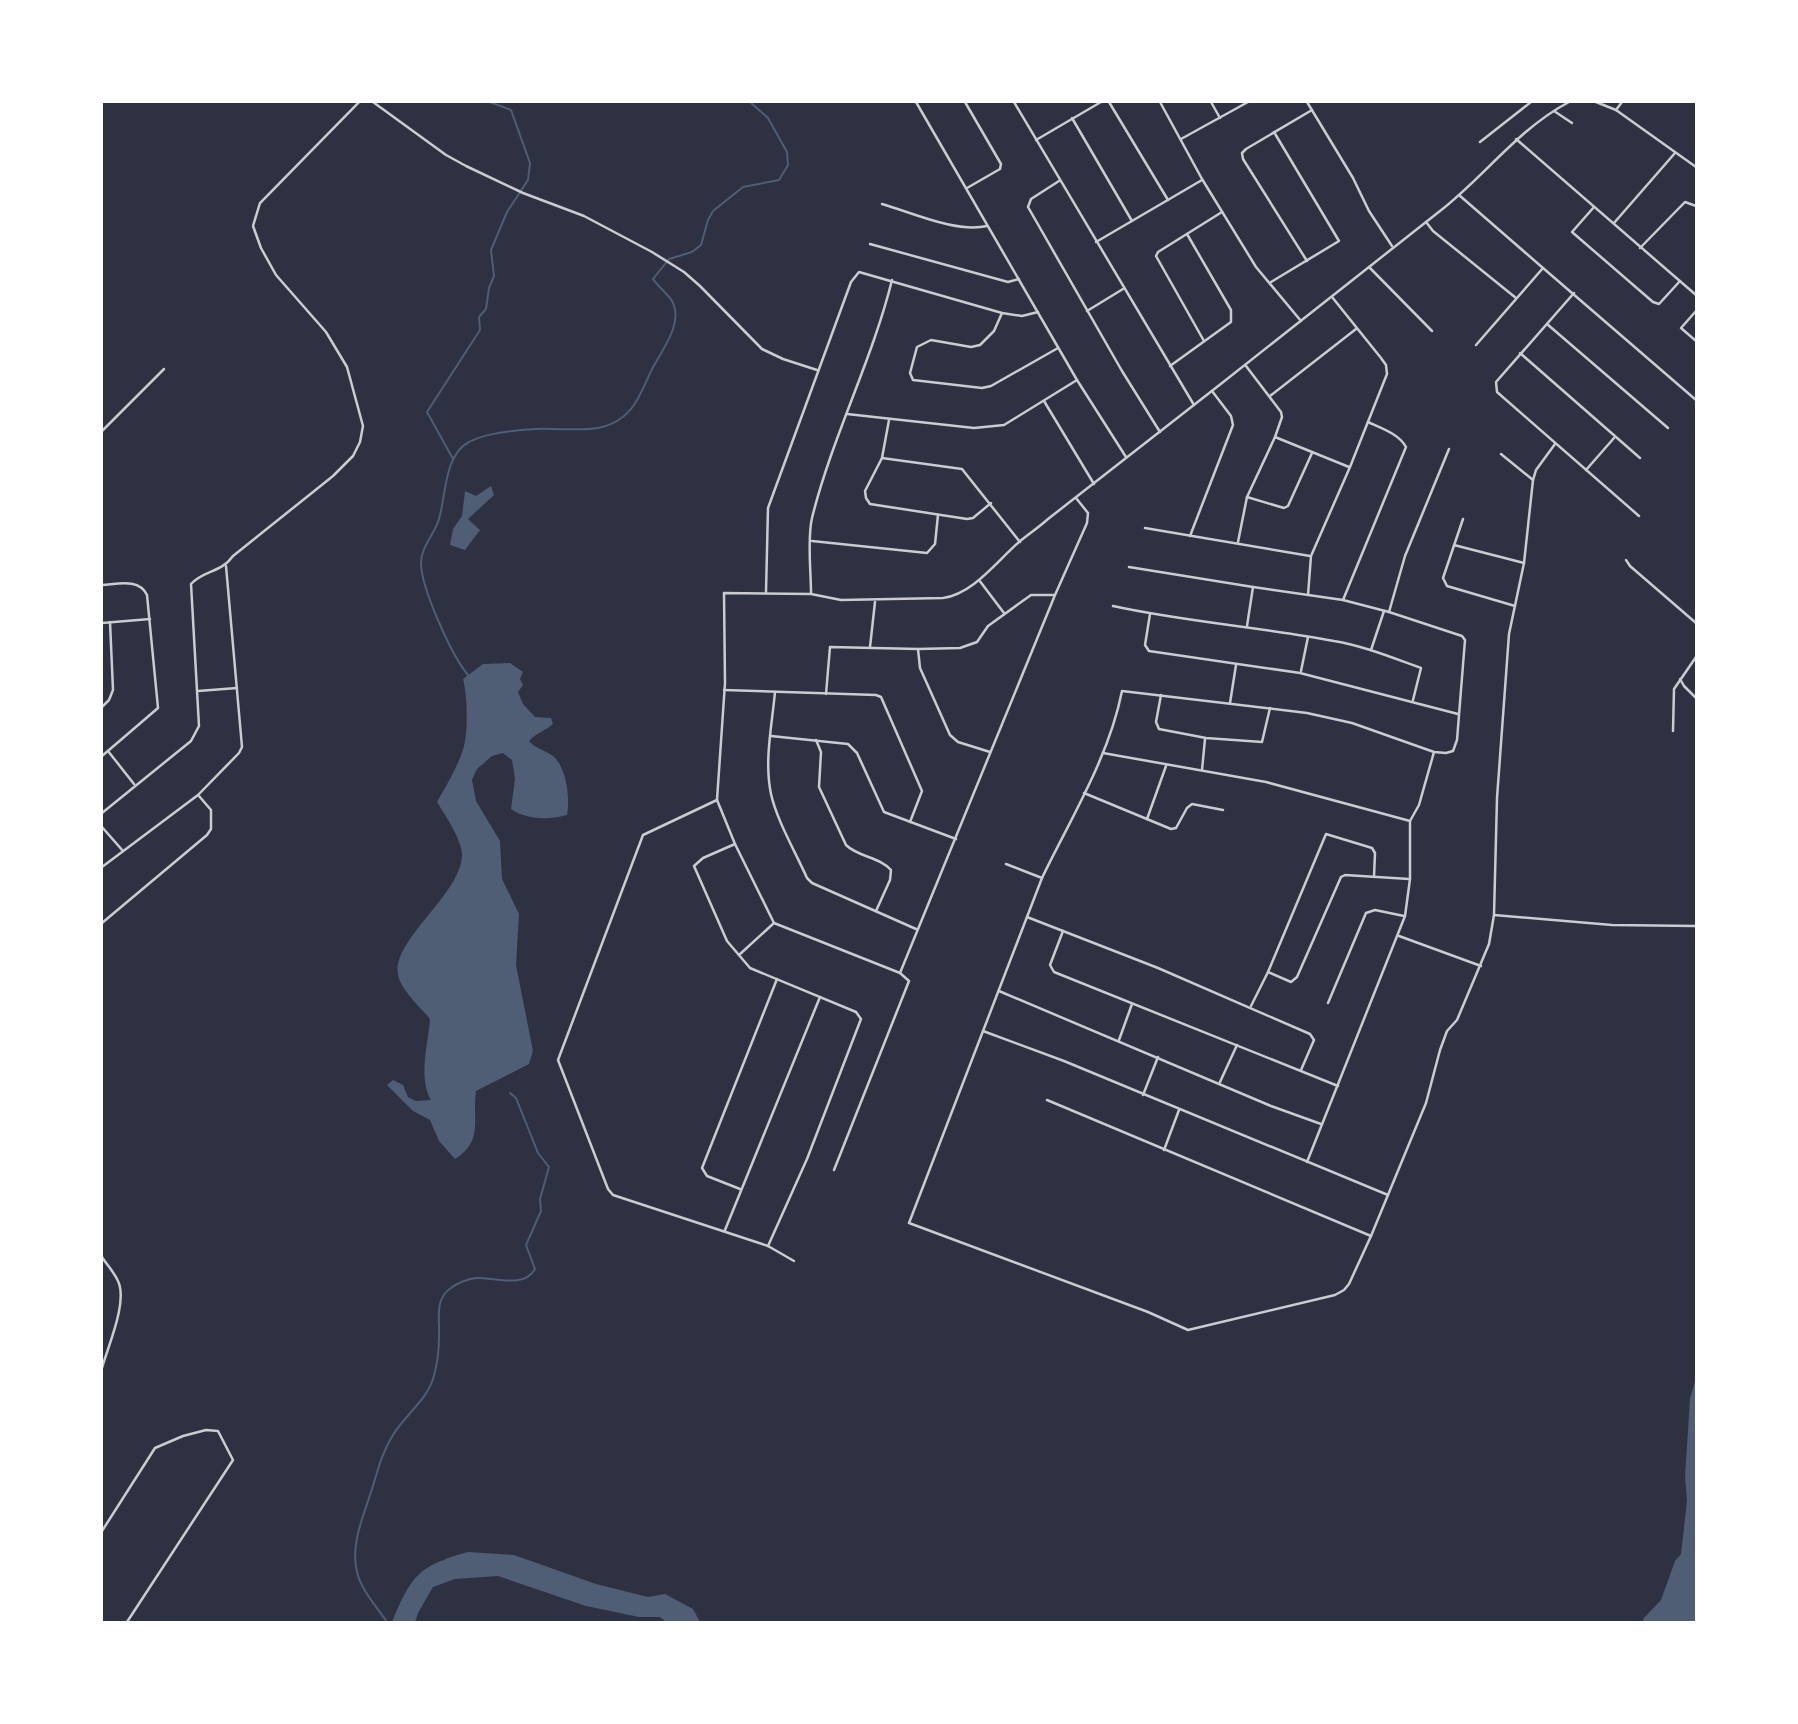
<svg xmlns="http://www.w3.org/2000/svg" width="1798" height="1724" font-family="'Source Serif 4',serif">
<rect width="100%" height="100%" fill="#2d3142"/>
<!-- water -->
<g fill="#4f5d75">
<polygon points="491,486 494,495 468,519 480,530 465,550 450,545 453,529 462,516 465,491 476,496"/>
<path d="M510,663L523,672L520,679L523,685L518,692L523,704L535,717L551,718L553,724C545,731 536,733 529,741C536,749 545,750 553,756C567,768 570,798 567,815C550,820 526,820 511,809L515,779L512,760L503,753L492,756L477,769L472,780L476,801L500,841L502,879L519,914L516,965L533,1051L529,1064L476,1091C472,1119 484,1141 455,1159L439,1141L430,1120L413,1111L387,1085L393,1080L403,1085L408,1097L416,1101L431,1100C418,1078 428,1045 430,1019C421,1008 406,995 400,981C383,945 461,897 462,855C462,840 445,815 437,802C446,786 462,760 465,741C468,727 467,693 463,679L483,664Z"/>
<polygon points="1696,1378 1696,1618 1695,1622 1644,1622 1643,1619 1661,1600 1675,1561 1681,1554 1687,1501 1685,1477 1690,1398"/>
<path d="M468,1552L514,1555L596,1584L648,1597L665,1594L693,1609L700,1622H666L660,1617H639L586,1606L498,1576L455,1579L433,1587L418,1613L415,1622H392C412,1575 418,1566 468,1552Z"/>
</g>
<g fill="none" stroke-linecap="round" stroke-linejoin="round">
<!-- stream -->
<g stroke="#4f5d75" stroke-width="2">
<polyline points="453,459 427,412 480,330 479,317 486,309 489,288 494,276 491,250 507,212 528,180 530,163 511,110 490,102"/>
<path d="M468,675C452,656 421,588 421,563C421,546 435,534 439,519C446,496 444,455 469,442C487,432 516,430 536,429C572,427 610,439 634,405C643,392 648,375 656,362C665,346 682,322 673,303C669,294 658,287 653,279L669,259L692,252L701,245L708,220L713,211L743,187L779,180L788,165L787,152L768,118L750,102"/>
<path d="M387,1622C377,1607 361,1590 357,1572C350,1544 364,1515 372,1489C378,1470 382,1452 393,1435C405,1415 426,1401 433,1379C437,1366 439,1350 439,1337C440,1320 434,1299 451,1288C457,1283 468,1279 476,1278C494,1277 524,1289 535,1269L526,1245L541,1211L540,1199L549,1167L538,1153L516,1098L510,1093"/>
</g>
<!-- minor -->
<g stroke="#caccd0" stroke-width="2.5">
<polyline points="373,102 446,155 466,166 523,193 584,216 652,252 684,272 700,286 762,349 783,359 817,370"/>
<polyline points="916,102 1077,380 1126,457"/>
<polyline points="965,102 1001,164 1000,169 967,188"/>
<polyline points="1014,102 1194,405"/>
<polyline points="1109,102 1168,200"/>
<polyline points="1160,102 1202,179 1256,267 1301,321"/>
<polyline points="1211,102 1220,118"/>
<polyline points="1307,102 1353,178 1369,211 1392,246"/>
<polyline points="1596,102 1616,110 1696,167"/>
<polyline points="1616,110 1622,102"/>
<polyline points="1554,111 1572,123"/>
<polyline points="1072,118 1132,221"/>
<polyline points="1181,139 1248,102"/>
<polyline points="1516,139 1696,295"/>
<polyline points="1036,140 1101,102"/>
<polyline points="1480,142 1531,102"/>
<polyline points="1059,181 1031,199 1028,207 1122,371 1160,432"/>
<polyline points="1459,195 1543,268"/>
<path d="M882,204C913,213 956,233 987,226"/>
<polyline points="1594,207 1572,232 1653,302 1659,304 1680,281"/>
<polyline points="1426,222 1433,231 1516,298"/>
<polyline points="1614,223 1675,153"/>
<polyline points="1096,242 1202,180"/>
<polyline points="870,244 1008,282 1019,279"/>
<polyline points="1640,248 1685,202 1696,206"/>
<polyline points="1307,261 1243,159 1242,153 1246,149 1312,110"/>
<polyline points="1369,267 1432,331"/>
<polyline points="1271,282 1339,241 1274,132"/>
<polyline points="1574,293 1496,382 1497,392 1639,516"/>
<polyline points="1087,311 1123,289"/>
<polyline points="1696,311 1681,328 1696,341"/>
<polyline points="1002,313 994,331 980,345 971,347 931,340 917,347 910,373 913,380 982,388 991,386 1058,348"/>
<polyline points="1547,324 1668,428"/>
<polyline points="1204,341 1156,256 1158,252 1222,212"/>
<polyline points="1476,345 1543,268 1696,400"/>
<polyline points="1520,353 1640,458"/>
<polyline points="1170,366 1231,322 1231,310 1187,234"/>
<polyline points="1246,366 1281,412 1282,417 1275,437"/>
<polyline points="1270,396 1356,329"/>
<polyline points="1044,401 1094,484"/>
<polyline points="847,414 974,428 1004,425 1077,380"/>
<polyline points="889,420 882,458 865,491 866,498 870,504 967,519 973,518 991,503"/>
<polyline points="102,431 164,369"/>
<polyline points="1501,454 1533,480"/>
<polyline points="882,458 962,469 1020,542"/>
<polyline points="1586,470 1614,438"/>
<polyline points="1247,497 1284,508 1288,506 1312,453"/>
<polyline points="1463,519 1443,578 1447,586 1515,606"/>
<polyline points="1145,528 1310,556"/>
<polyline points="1190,536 1233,425 1231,416 1212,391"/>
<polyline points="812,541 927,553 935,544 938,515"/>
<polyline points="1238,542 1247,497 1275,437 1349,467"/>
<polyline points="1454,545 1524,563"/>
<polyline points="1626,560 1630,566 1696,623"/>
<polyline points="1129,567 1253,587"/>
<polyline points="979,580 1004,613"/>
<path d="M102,585C118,584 139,578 147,595L158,708L102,756"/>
<polyline points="766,592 768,508 851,282 859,272 1002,313 1022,316 1038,312"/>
<path d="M811,593C811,571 807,539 812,518C832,437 872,361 892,280"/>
<polyline points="1308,595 1311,556 1350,467 1387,374 1386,365 1381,358 1332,297"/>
<path d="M1343,600L1406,447C1399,434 1381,428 1368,422"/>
<path d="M1113,606C1186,622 1261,627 1334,641C1364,646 1393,658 1421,668L1413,700"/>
<polyline points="1389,612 1405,556 1449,449"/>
<polyline points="1150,614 1145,645 1149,651 1300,673 1458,714"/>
<polyline points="102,623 150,619"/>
<polyline points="870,647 875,602"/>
<polyline points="918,649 920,668 950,735 958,742 990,752"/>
<polyline points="1371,650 1384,611"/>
<polyline points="1301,671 1308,637"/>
<polyline points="1680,679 1684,686 1696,698"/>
<polyline points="724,690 876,695 881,697 922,791 910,822"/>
<polyline points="198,691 237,688"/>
<path d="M775,692C772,725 764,761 771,794C777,821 796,853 807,878L812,883L916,929"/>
<polyline points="826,694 830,647 918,649 960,648 977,642 988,626 1031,595 1054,595"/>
<polyline points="1161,695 1156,722 1159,729 1206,738 1262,742 1270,708"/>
<polyline points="1230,703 1236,665"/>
<polyline points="102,707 109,700 113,690 110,622"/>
<polyline points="1673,731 1674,689 1696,657"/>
<polyline points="771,736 848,744 857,753 884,812 956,839"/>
<path d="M816,740L821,752L819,787L846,845C858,857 880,857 891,870L890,880L876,911"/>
<polyline points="108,751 134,784"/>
<polyline points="1103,753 1266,782 1410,821"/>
<polyline points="1202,770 1205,739"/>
<polyline points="1084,793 1171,829 1176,828 1187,808 1192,804 1223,810"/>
<polyline points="717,800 643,835 558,1060 608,1189 613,1195 768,1246"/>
<path d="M102,813L191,741L199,726L191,584C204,570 221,573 233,556L333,476L353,456L360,442L363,426L347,367L326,332L276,275L261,248L253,226L260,203L359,102"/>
<polyline points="1147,819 1166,766"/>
<polyline points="102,827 123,851"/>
<polyline points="735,844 703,858 694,866 727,941 750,968 856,1012 861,1019 807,1159 768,1246 794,1261"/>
<polyline points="1006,864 1042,878 909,1223 1148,1312 1188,1330 1335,1295 1344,1290 1349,1284 1371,1236 1426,1103 1440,1050 1447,1031 1457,1020 1489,944 1494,915 1497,798 1509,634 1524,563 1533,480 1536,470 1555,444"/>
<polyline points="102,867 198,795 239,753 242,747 226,566"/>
<path d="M1042,878C1071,818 1109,757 1122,691L1307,713L1352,723L1434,752L1446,753L1453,751L1457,740L1465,640L1462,636L1389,612L1343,600L1253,587L1247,626"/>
<polyline points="1494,915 1612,925 1696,926"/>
<polyline points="1027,917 1158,968 1310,1034 1314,1040 1301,1070"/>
<polyline points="102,923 207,835 211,829 211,810 199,796"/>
<polyline points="1063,931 1050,965 1054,972 1338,1086"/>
<polyline points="1399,936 1481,966"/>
<polyline points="739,955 774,923"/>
<polyline points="1268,972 1291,982 1297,977 1341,877 1345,875 1409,879"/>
<polyline points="900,973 1055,595 1087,523 1088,513 1076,498"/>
<polyline points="999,991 1271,1106 1321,1124"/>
<polyline points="1328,1003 1366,913 1375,910 1404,916"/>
<polyline points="1251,1006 1268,972 1326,834 1372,848 1375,853 1374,877"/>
<polyline points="983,1031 1064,1061 1388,1195"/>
<polyline points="1119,1040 1132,1004"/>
<polyline points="1220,1082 1237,1045"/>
<polyline points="1143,1095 1158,1057"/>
<polyline points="1047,1100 1371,1236"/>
<polyline points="1164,1150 1179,1110"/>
<polyline points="1307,1162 1405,916 1410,879 1410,821 1419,805 1434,752"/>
<path d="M834,1170L909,981L900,973L774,923L735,844L717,800L725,683L724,593L811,594L841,600L943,598C973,594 997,561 1019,542C1029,534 1039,527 1048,519C1179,417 1310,314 1440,211C1485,176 1518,129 1569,102"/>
<polyline points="740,1189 707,1176 702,1168 777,979"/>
<polyline points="725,1230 820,997"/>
<path d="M102,1257C107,1265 114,1272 118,1281C128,1302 108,1346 102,1368"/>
<polyline points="102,1531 155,1448 183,1436 206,1430 218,1431 233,1460 127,1622"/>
</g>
</g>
<!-- border -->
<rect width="1798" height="1724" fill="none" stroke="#ffffff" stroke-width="206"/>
</svg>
